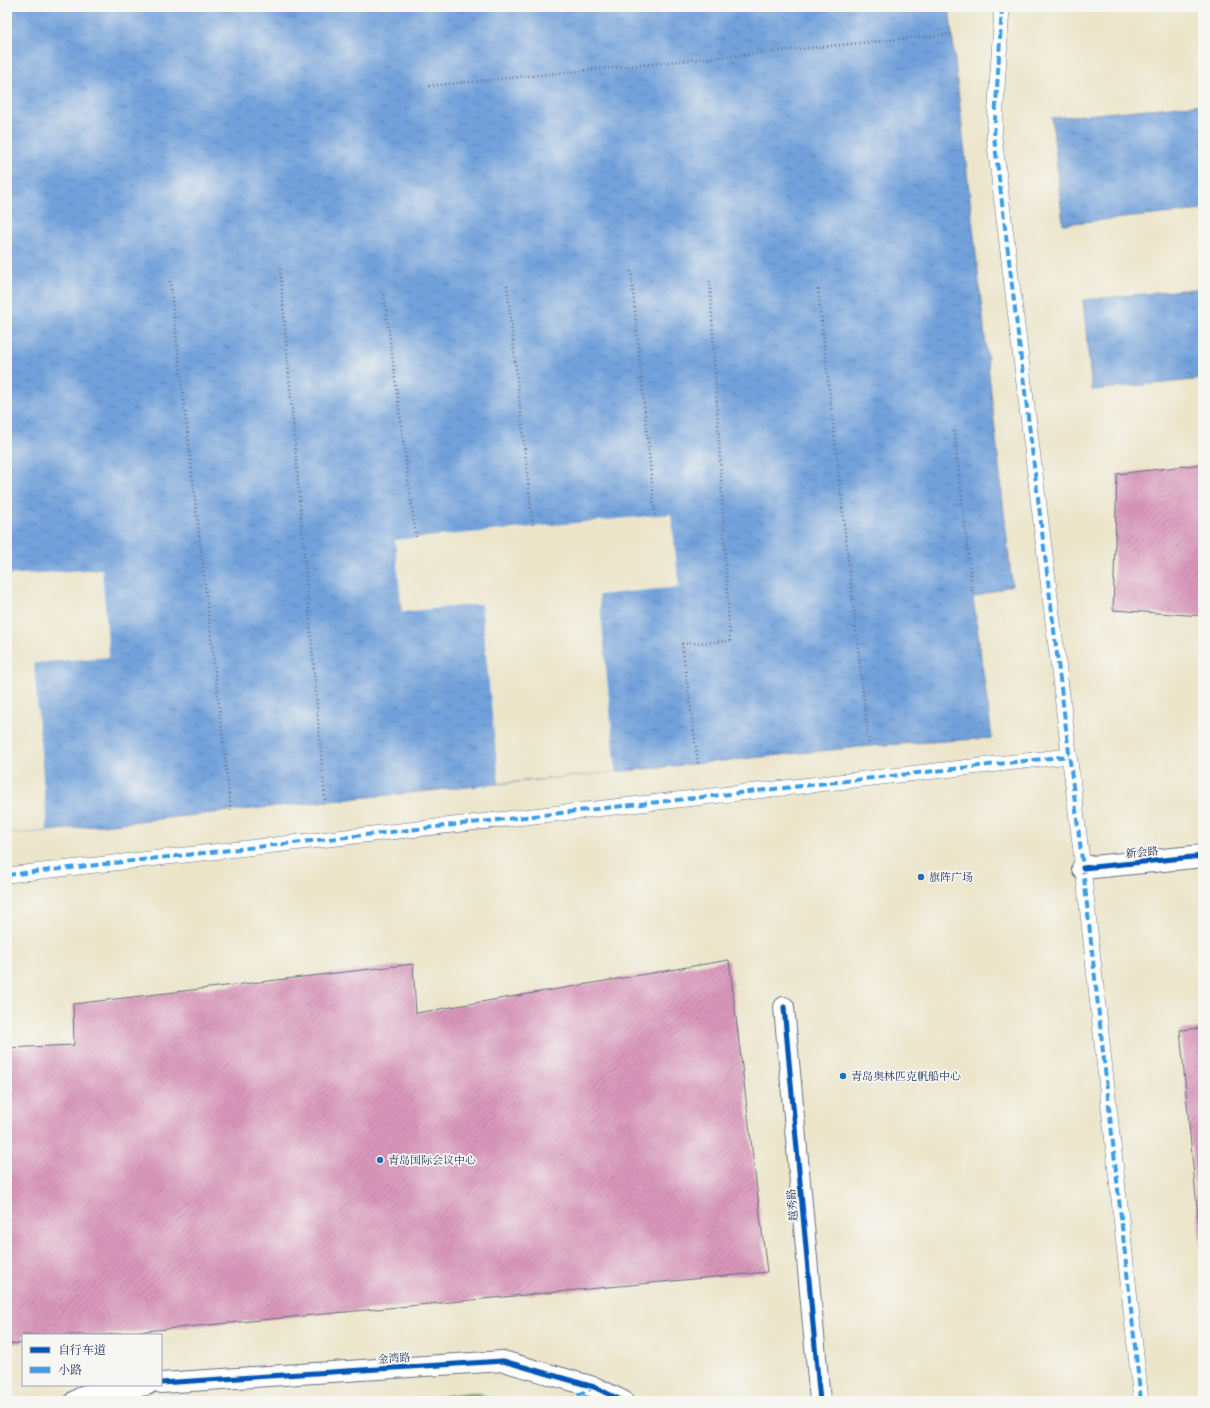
<svg xmlns="http://www.w3.org/2000/svg" width="1210" height="1408" font-family="Vollkorn,'Noto Serif SC',serif">
<defs>
<pattern id="forest-crowns" width="20" height="18" patternUnits="userSpaceOnUse"><rect width="20" height="18" fill="#74a865"/><path d="M2 6a3 3 0 1 1 6 0M12 15a3 3 0 1 1 6 0" fill="none" stroke="#5e8956"/></pattern>
<pattern id="water-ripples" width="26" height="14" patternUnits="userSpaceOnUse"><rect width="26" height="14" fill="#71a0da"/><path d="M2 4q2-2 4 0t4 0M15 11q2-2 4 0t4 0" fill="none" stroke="#5c83b4"/></pattern>
<pattern id="building-hatch" width="6" height="6" patternUnits="userSpaceOnUse"><rect width="6" height="6" fill="#da97bb"/><path d="M-1 1l2-2M0 6l6-6M5 7l2-2" fill="none" stroke="#b07c9b"/></pattern>
</defs>
<rect width="100%" height="100%" fill="#f6f6f2"/>
<filter id="ink" filterUnits="userSpaceOnUse"><feTurbulence type="fractalNoise" baseFrequency=".025" numOctaves="2"/><feDisplacementMap in="SourceGraphic" scale="8" xChannelSelector="R" yChannelSelector="G"/><feConvolveMatrix kernelMatrix="1 2 1 2 8 2 1 2 1" color-interpolation-filters="sRGB"/></filter>
<filter id="wash" filterUnits="userSpaceOnUse"><feTurbulence type="fractalNoise" baseFrequency=".012" numOctaves="4" result="noise"/><feDisplacementMap in="SourceGraphic" scale="16" xChannelSelector="R" yChannelSelector="G"/><feGaussianBlur stdDeviation="0.9" result="paint"/><feColorMatrix in="noise" values="0 0 0 0 0 0 0 0 0 0 0 0 0 0 0 0 0 1.4 0 .05"/><feComposite in="paint" operator="in"/></filter>
<g filter="url(#wash)">
<rect width="100%" height="100%" fill="#ece5ca"/>
<!-- forest -->
<polygon fill="url(#forest-crowns)" stroke="#486c62" points="476,1392 498,1401 396,1401"/>
<!-- water -->
<g fill="url(#water-ripples)" stroke="#46689c">
<polygon points="7,7 949,7 1012,585 973,598 992,738 869,746 231,811 47,831 7,834"/>
<polygon points="1203,104 1203,210 1063,224 1052,118"/>
<polygon points="1203,288 1203,379 1092,390 1083,300"/>
</g>
<!-- pier -->
<g fill="#ece5ca">
<polygon points="671,514 679,587 599,595 616,772 499,783 481,604 402,612 395,540"/>
<polygon points="102,569 109,657 34,663 47,831 7,834 7,575"/>
</g>
<g id="blocks">
<!-- building -->
<g fill="url(#building-hatch)">
<polygon points="1203,464 1203,616 1113,610 1117,474"/>
<polygon points="729,960 767,1272 103,1335 23,1335 23,1343 7,1344 7,1048 74,1045 73,1004 413,964 416,1013"/>
<polygon points="1203,1028 1203,1260 1202,1260 1180,1030"/>
</g>
</g>
</g>
<g filter="url(#ink)">
<use href="#blocks" fill-opacity="0" stroke="#646f84" stroke-width="1"/>
<g fill="none" stroke-linecap="round" stroke-linejoin="round">
<defs>
<g id="pedestrian">
<polyline points="1002,7 994,137 1083,868 1141,1401"/>
<polyline points="7,875 1069,756"/>
</g>
<g id="minor">
<polyline points="784,1007 820,1401"/>
<polyline points="161,1383 503,1361 594,1387 623,1401"/>
<polyline points="75,1401 85,1395 147,1385"/>
</g>
<polyline id="tertiary" points="1083,868 1203,856"/>
</defs>
<!-- pedestrian casing -->
<use href="#pedestrian" stroke="#646f84" stroke-width="16"/>
<!-- minor casing -->
<use href="#minor" stroke="#646f84" stroke-width="22"/>
<!-- tertiary casing -->
<use href="#tertiary" stroke="#646f84" stroke-width="24"/>
<!-- path -->
<g stroke="#646f84" stroke-width="2.5" stroke-dasharray="1 3" stroke-linecap="butt">
<polyline points="429,86 951,34"/>
<polyline points="280,269 325,801"/>
<polyline points="631,271 655,515"/>
<polyline points="170,281 231,811"/>
<polyline points="507,285 533,527"/>
<polyline points="818,289 869,746"/>
<polyline points="384,294 416,538"/>
<polyline points="954,431 973,597"/>
<polyline points="698,763 682,644 730,641 710,281"/>
</g>
<!-- pedestrian -->
<use href="#pedestrian" stroke="#fff" stroke-width="15"/>
<!-- minor -->
<use href="#minor" stroke="#fff" stroke-width="20"/>
<!-- tertiary -->
<use href="#tertiary" stroke="#fff" stroke-width="22"/>
<!-- quiet -->
<g stroke="#3b9de6" stroke-width="4" stroke-dasharray="8 4" stroke-linecap="butt">
<polyline points="1002,7 994,137 1083,868 1141,1401"/>
<polyline points="7,875 1069,756"/>
<polyline points="567,1401 594,1387"/>
</g>
<defs>
<g id="cycleway">
<polyline points="1083,868 1203,856"/>
<polyline points="784,1007 820,1401"/>
<polyline points="161,1383 503,1361 594,1387 623,1401"/>
</g>
</defs>
<!-- cycleway casing -->
<use href="#cycleway" stroke="#f6f6f2" stroke-width="8"/>
<!-- cycleway -->
<use href="#cycleway" stroke="#0057b8" stroke-width="5"/>
</g>
</g>
<!-- markers -->
<g fill="#1f6fb2" stroke="#f6f6f2" stroke-width="1.5">
<circle cx="921" cy="877" r="4"/>
<circle cx="843" cy="1076" r="4"/>
<circle cx="380" cy="1160" r="4"/>
</g>
<g text-anchor="middle" stroke-width="3.5" stroke-linejoin="round" paint-order="stroke">
<!-- street labels -->
<g font-size="11" fill="#1b2f5e" stroke="#f6f6f2">
<text transform="translate(1142 852) rotate(-5)" y="4">新会路</text>
<text transform="translate(792 1205) rotate(-95)" y="4">越秀路</text>
<text transform="translate(394 1358) rotate(-4)" y="4">金湾路</text>
</g>
<!-- poi labels -->
<g font-size="11" fill="#1b2f5e" stroke="#f6f6f2" text-anchor="start">
<text x="929" y="881">旗阵广场</text>
<text x="851" y="1080">青岛奥林匹克帆船中心</text>
<text x="388" y="1164">青岛国际会议中心</text>
</g>
</g>
<!-- margin -->
<rect width="1210" height="1408" fill="none" stroke="#f6f6f2" stroke-width="24"/>
<!-- legend -->
<rect x="22" y="1334" width="140" height="52" fill="#f6f6f2" stroke="#9ea6b7"/>
<rect x="30" y="1347" width="20" height="6" fill="#0057b8" stroke="#9ea6b7"/>
<text x="58" y="1354" font-size="12" fill="#1b2f5e">自行车道</text>
<rect x="30" y="1367" width="20" height="6" fill="#3b9de6" stroke="#9ea6b7"/>
<text x="58" y="1374" font-size="12" fill="#1b2f5e">小路</text>
</svg>
